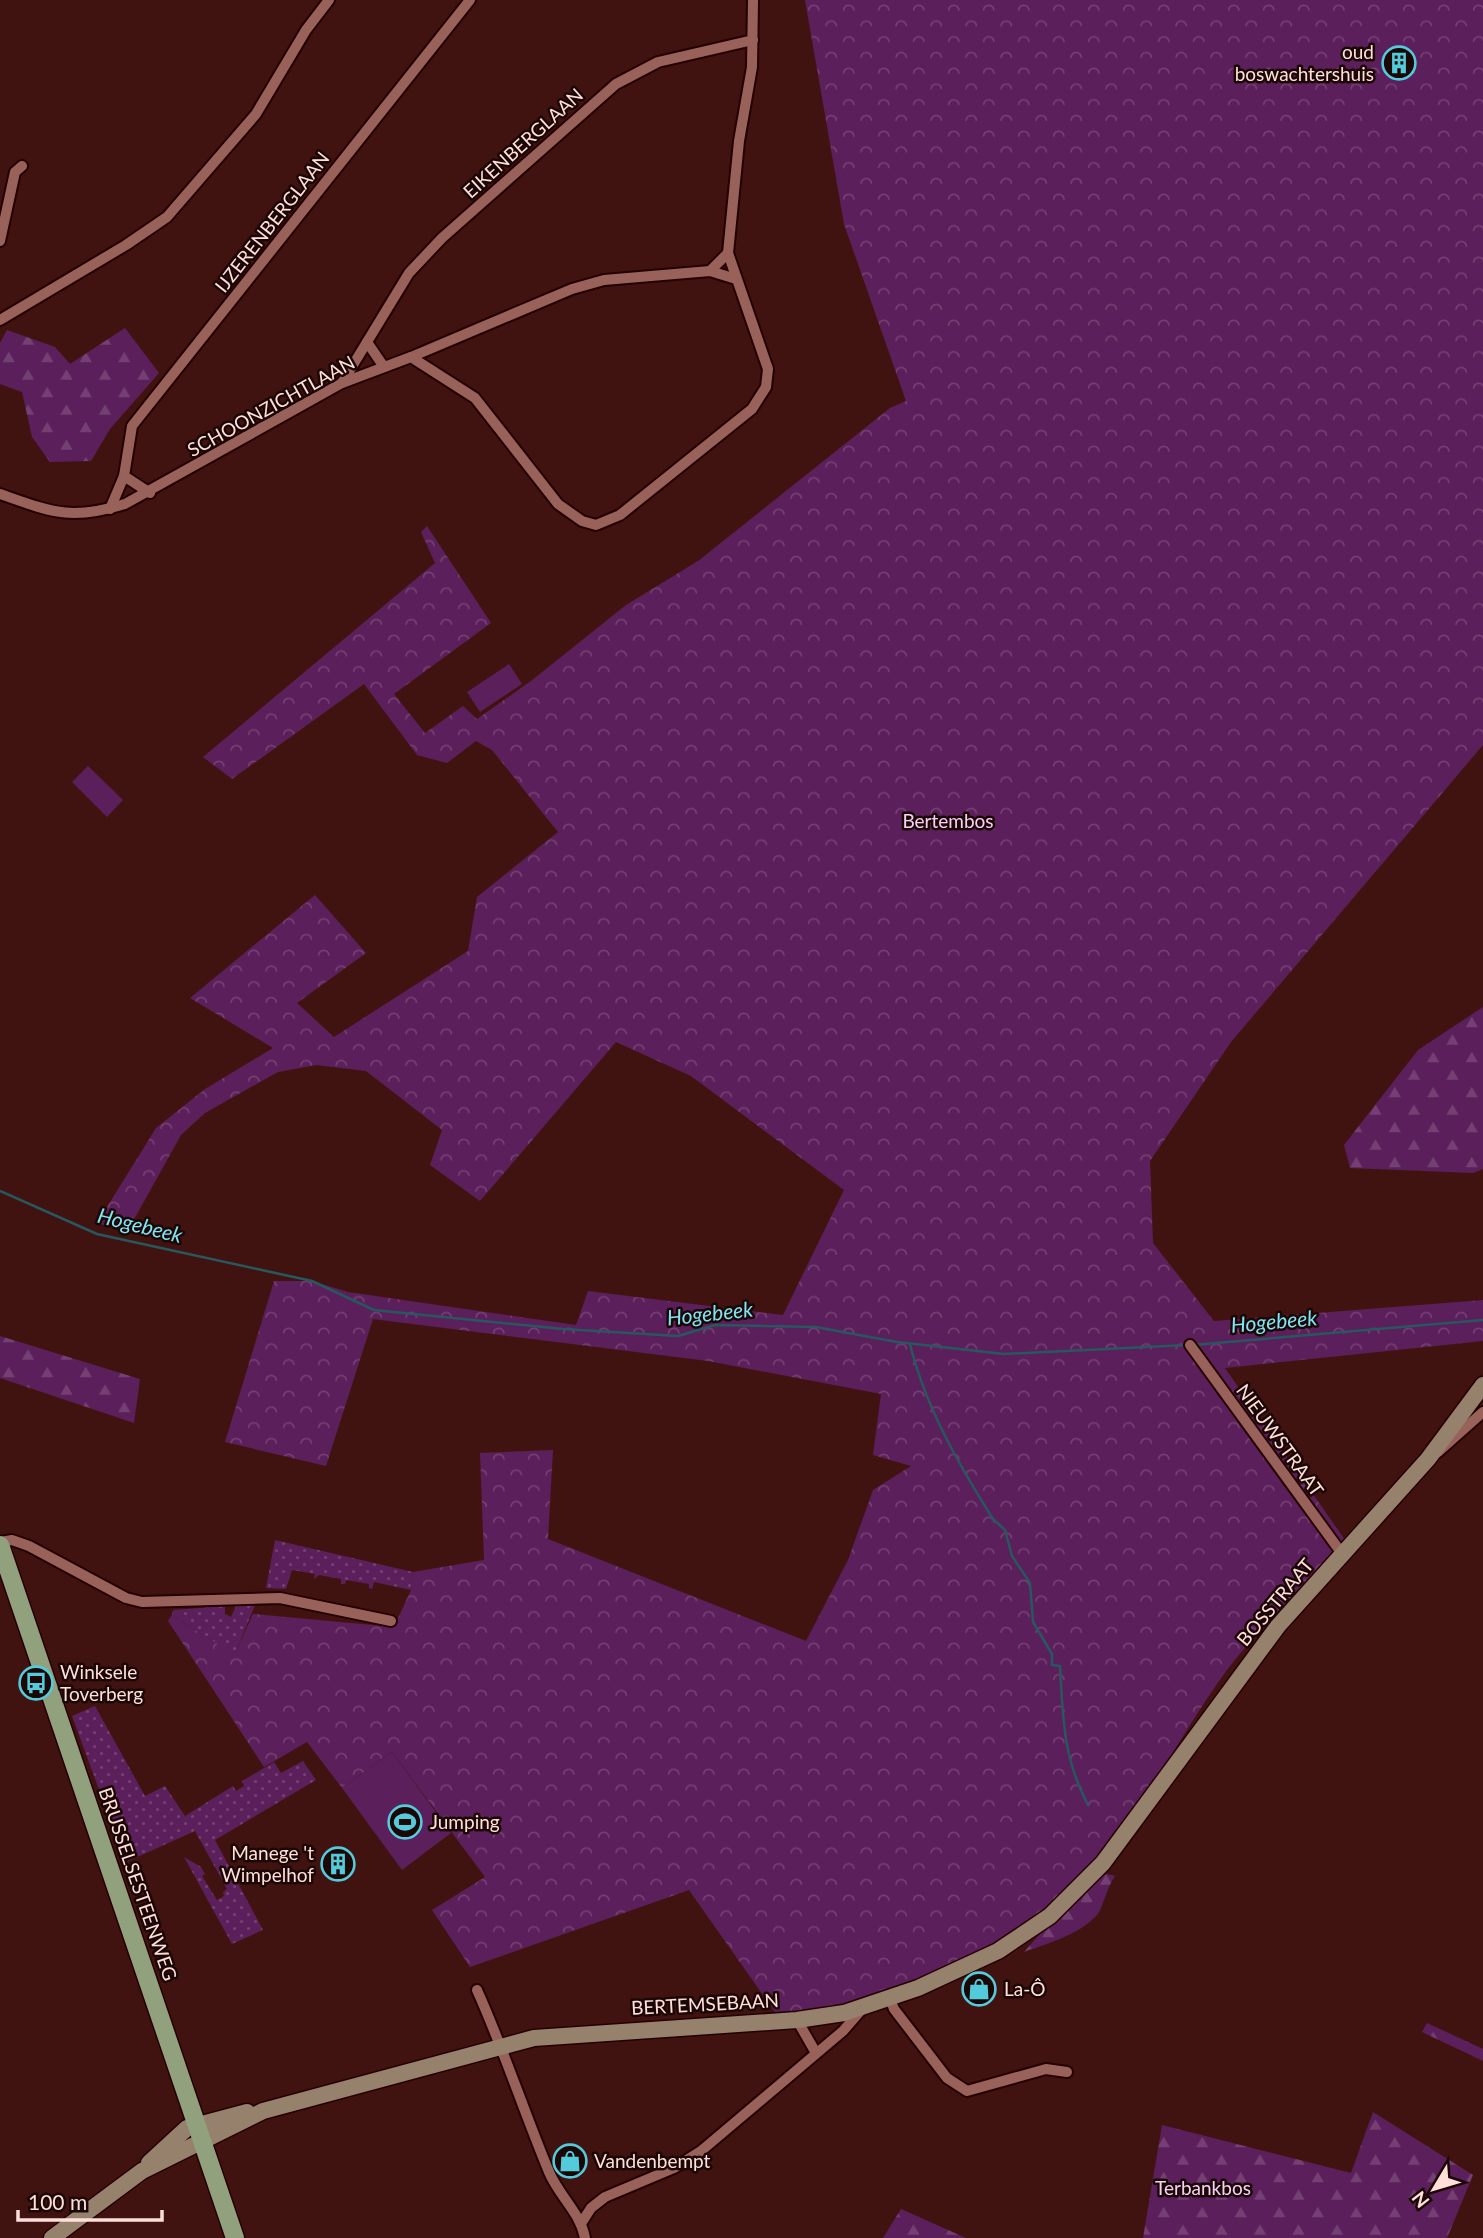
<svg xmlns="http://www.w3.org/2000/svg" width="1483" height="2238" font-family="Lato,sans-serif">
<defs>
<pattern id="grass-dots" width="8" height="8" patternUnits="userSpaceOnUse" patternTransform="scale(1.75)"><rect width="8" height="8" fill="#5b1f5b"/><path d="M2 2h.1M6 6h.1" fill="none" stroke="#743f72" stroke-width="1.8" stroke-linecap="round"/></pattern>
<pattern id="forest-firs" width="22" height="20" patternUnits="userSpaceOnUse" patternTransform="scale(1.75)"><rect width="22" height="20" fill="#5b1f5b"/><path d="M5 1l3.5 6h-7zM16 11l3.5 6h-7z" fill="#743f72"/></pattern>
<pattern id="park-crowns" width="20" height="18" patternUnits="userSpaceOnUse" patternTransform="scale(1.75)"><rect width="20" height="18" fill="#5b1f5b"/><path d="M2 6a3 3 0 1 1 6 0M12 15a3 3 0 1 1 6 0" fill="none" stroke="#743f72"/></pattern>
</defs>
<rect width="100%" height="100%" fill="#411310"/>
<!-- grass -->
<g fill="url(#grass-dots)">
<polygon points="275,1540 413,1572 411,1590 374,1582 372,1589 369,1588 369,1584 346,1580 345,1584 341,1584 341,1579 319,1575 314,1579 315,1574 292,1570 286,1589 266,1588"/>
<polygon points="255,1605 233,1659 219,1645 172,1615 173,1610 225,1606 225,1614 231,1617 236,1606"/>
<polygon points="95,1706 145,1796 165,1786 185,1816 233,1786 236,1791 244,1786 242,1781 274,1762 281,1773 303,1761 316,1780 215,1840 263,1930 232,1944 184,1857 201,1867 205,1874 202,1876 217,1900 224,1896 223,1892 227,1889 195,1831 124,1863 104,1806 118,1801 115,1793 101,1795 72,1716"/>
</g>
<!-- forest -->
<g fill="url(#forest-firs)">
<polygon points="125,328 159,373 110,429 91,461 50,462 32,437 22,392 0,384 0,343 7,330 55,347 70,364"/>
<polygon points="1483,1007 1483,1169 1473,1173 1350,1168 1344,1145 1418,1050"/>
<polygon points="0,1336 140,1379 134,1423 0,1378"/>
<path d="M1103,1873L1115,1876C1107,1887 1102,1910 1097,1915C1079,1935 1048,1943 1024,1952C1048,1923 1077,1900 1103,1873Z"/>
<polygon points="1427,2023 1483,2049 1483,2061 1422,2032"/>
<polygon points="1373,2112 1473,2175 1447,2238 1143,2238 1162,2125 1351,2173"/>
<polygon points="901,2209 966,2238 883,2238"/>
</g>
<!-- park -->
<path fill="url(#park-crowns)" d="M805,0H1483V745L1231,1042L1150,1161L1153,1243L1214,1321L1483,1300V1341L1225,1368L1345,1540C1306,1583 1262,1624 1227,1670C1184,1728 1152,1795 1106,1851C1021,1952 905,1999 777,2015L689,1890L470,1967L432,1910L485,1877L392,1752L342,1788L307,1742L264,1767L168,1621L172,1615L219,1645L233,1658L253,1614L394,1627L411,1590L413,1572L484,1560L480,1453L553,1450L548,1539L806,1641L848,1560L873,1490L911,1466L873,1455L881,1394L708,1361L373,1319L326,1466L225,1442L274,1281H312L348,1292L576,1325L588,1291L783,1315L844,1190L691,1076L616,1042L480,1201L430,1165L442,1130L366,1071L316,1065L278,1072L205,1113L181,1135L127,1232L97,1223L156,1128L205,1089L273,1048L190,998L315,895L366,953L297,1003L334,1037L468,951L477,897L558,832L492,750L476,741L447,763L417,755L364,684L232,779L203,757L435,563L421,532L427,526L491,623L394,694L425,733L463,706L477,719L531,681L626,605L698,561L890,408L906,401L844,224Z"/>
<!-- pitch -->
<g fill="#5b1f5b">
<polygon points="509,664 522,684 480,712 467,692"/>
<polygon points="88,766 123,800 107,817 72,782"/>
<polygon points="392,1752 451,1833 402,1870 342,1788"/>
</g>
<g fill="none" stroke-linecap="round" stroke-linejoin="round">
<!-- stream -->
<g stroke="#27585f" stroke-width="2.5">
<polyline points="0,1191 97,1234 312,1281 374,1310 563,1329 678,1336 715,1325 816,1327 897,1342 1004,1354 1187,1345"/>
<path d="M910,1344C925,1406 959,1465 993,1519L1005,1530L1012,1556L1030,1583L1033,1622L1052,1654V1665L1060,1666C1063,1718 1063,1758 1088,1805"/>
<polyline points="1193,1345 1483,1320"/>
</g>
<defs>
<g id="street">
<polyline points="0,241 15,172 22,166"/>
<polyline points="710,271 728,253"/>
<polyline points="0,320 126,245 167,217 256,114 306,30 329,0"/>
<polyline points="367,342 384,367"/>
<polyline points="411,357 572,289 604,280 710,271 736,279"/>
<polyline points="342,383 409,273 442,238 616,84 658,62 753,40"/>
<polyline points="124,476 132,426 470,0"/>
<path d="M0,494C52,512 70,521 125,504L342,383L411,357L475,398L558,504L582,521L596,525L620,515L752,409L766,387L768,369L728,253L739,141L752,67L753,0"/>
<polyline points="110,509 124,476 150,493"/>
<polyline points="1190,1345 1343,1555"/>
<polyline points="1438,1452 1483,1412"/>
<polyline points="0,1542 12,1540 29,1546 126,1598 142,1602 280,1598 391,1621"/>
<path d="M477,1990C504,2050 524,2112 549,2172C559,2196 580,2212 585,2238"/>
<polyline points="890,1999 894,2009 947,2078 967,2091 1046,2069 1067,2072"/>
<polyline points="797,2020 816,2053"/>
<polyline points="582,2222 591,2208 605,2197 674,2168 701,2151 843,2031 863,2008"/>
</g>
<g id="secondary">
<polyline points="149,2163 187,2128 247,2112"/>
<polyline points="52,2238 142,2171 263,2111 534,2038 797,2020 844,2013 918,1988 998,1951 1050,1916 1103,1863 1278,1626 1428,1459 1483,1385"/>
</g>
<polyline id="primary" points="0,1545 235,2238"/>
</defs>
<!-- street casing -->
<use href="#street" stroke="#250000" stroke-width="14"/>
<!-- secondary casing -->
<use href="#secondary" stroke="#250000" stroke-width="19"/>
<!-- primary casing -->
<use href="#primary" stroke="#250000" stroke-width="21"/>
<!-- street -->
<use href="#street" stroke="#98625b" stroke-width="10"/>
<!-- secondary -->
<use href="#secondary" stroke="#95816c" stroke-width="16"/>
<!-- primary -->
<use href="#primary" stroke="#91a07d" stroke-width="18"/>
</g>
<!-- icons -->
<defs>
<symbol id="building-ring" viewBox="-11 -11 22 22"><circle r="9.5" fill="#1b0705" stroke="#53cbdb" stroke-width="1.5"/><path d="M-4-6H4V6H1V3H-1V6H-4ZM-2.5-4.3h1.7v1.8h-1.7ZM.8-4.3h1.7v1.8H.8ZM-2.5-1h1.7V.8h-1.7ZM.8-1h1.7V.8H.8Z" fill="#53cbdb"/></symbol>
<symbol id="bus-ring" viewBox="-11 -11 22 22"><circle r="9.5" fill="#1b0705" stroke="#53cbdb" stroke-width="1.5"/><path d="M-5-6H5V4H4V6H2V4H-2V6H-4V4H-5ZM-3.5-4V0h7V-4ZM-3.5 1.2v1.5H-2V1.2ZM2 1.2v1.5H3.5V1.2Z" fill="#53cbdb"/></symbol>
<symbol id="stadium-ring" viewBox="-11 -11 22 22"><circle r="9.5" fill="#1b0705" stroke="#53cbdb" stroke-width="1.5"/><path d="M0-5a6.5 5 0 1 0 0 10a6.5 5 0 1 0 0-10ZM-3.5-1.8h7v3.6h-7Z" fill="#53cbdb"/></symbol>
<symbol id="shop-ring" viewBox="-11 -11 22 22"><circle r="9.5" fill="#1b0705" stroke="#53cbdb" stroke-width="1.5"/><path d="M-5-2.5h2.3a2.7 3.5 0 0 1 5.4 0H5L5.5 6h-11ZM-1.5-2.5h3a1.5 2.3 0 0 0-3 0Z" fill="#53cbdb"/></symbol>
</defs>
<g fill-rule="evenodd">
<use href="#building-ring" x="1380" y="44" width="38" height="38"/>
<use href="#bus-ring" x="17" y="1664" width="38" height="38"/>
<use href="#stadium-ring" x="386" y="1803" width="38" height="38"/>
<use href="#building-ring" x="319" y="1845" width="38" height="38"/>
<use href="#shop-ring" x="960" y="1970" width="38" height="38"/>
<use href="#shop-ring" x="551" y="2142" width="38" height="38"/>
</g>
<g text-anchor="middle" stroke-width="5" stroke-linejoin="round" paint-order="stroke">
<!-- poi labels -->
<g font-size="19" fill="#ffdfda" stroke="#1b0705" text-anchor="start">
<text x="1374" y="59" text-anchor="end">oud<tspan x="1374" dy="22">boswachtershuis</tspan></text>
<text x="60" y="1679">Winksele<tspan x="60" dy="22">Toverberg</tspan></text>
<text x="430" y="1829">Jumping</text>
<text x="314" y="1860" text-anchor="end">Manege 't<tspan x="314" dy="22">Wimpelhof</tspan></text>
<text x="1004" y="1996">La-Ô</text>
<text x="594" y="2168">Vandenbempt</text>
</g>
<!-- street labels -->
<g font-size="19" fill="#ffdfda" stroke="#1b0705">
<text transform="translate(523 143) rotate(-42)" y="7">EIKENBERGLAAN</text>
<text transform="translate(272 222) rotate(-52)" y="7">IJZERENBERGLAAN</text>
<text transform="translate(271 406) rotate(-29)" y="7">SCHOONZICHTLAAN</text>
<text transform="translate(1280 1440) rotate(54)" y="7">NIEUWSTRAAT</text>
<text transform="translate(1275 1602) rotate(-50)" y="7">BOSSTRAAT</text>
<text transform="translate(138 1884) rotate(71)" y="7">BRUSSELSESTEENWEG</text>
<text transform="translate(705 2004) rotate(-3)" y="7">BERTEMSEBAAN</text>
</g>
<!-- park labels -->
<g font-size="19" fill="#f7d0f5" stroke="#1b0705">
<text x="948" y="828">Bertembos</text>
<text x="1203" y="2195">Terbankbos</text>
</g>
<!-- water labels -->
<g font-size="21" font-style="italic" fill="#7fe6f5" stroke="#1b0705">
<text transform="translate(140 1226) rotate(14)" y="7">Hogebeek</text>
<text transform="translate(710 1314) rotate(-6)" y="7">Hogebeek</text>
<text transform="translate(1274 1322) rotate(-5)" y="7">Hogebeek</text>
</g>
</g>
<!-- north arrow -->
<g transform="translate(1434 2189) rotate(232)" stroke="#1b0705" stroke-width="5" paint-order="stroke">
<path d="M0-5L12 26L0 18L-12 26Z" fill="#ffdfda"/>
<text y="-10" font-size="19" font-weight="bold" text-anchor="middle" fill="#ffdfda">N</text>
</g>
<!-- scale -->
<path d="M18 2210v10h144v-10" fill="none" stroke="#ffdfda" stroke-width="3.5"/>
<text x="28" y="2210" font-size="21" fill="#ffdfda" stroke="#1b0705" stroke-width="5" paint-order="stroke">100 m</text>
</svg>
